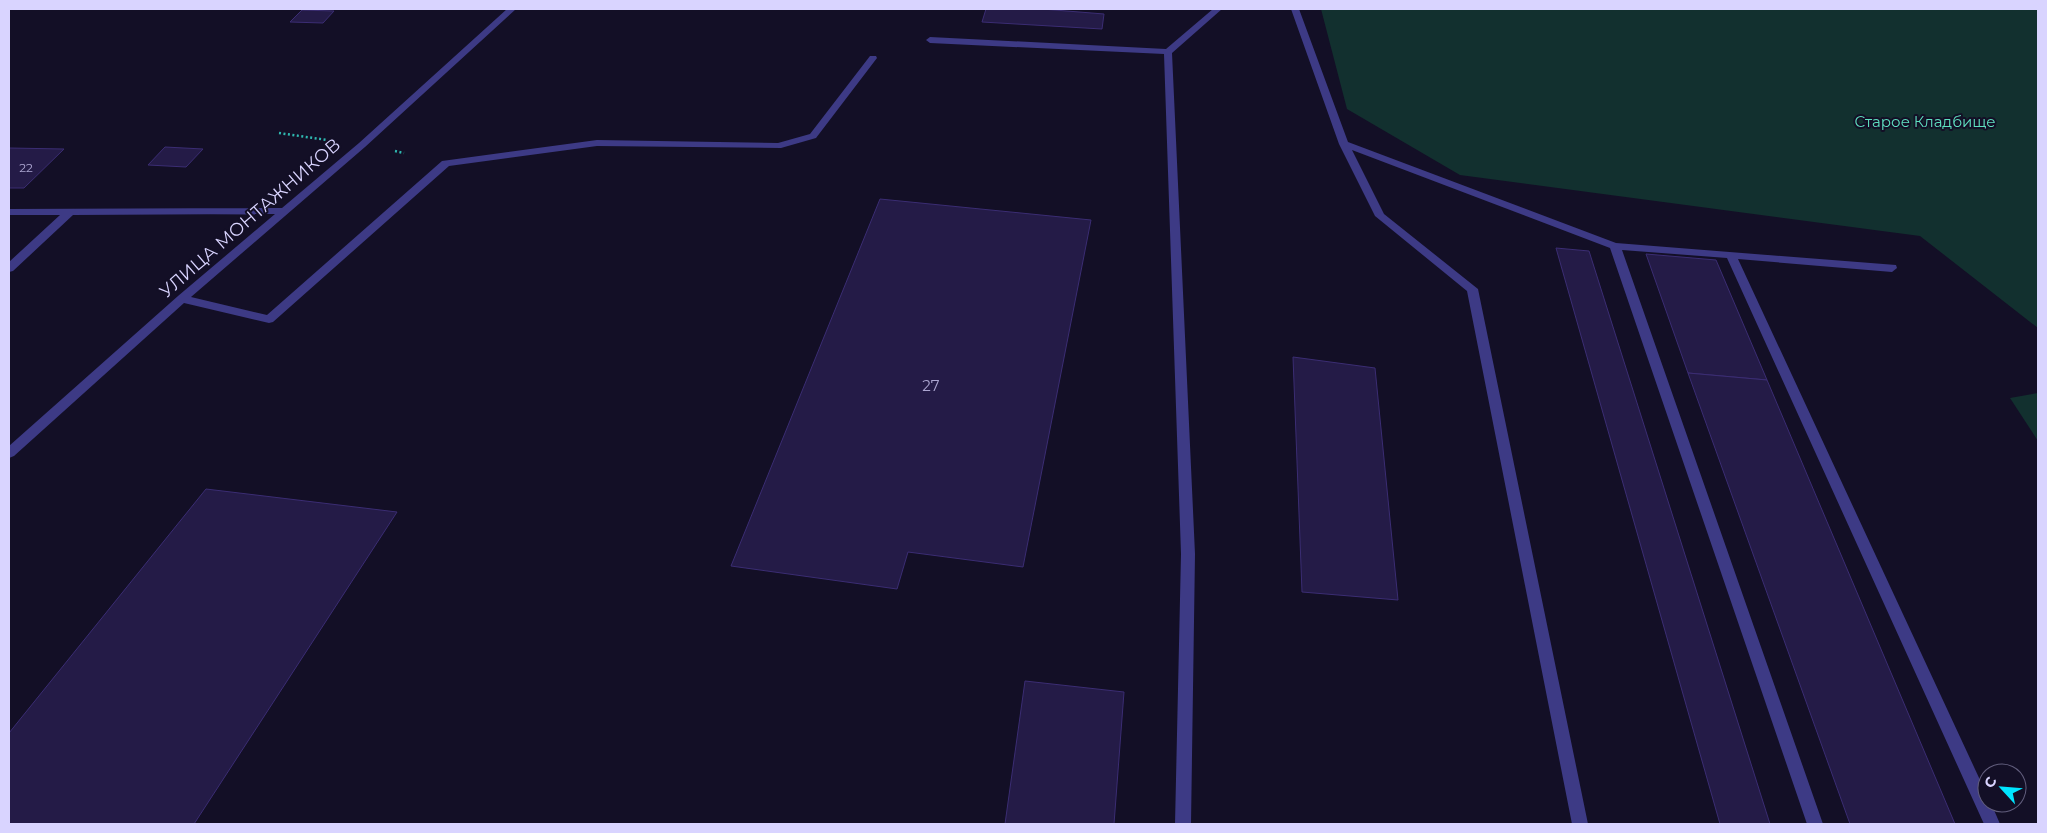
<svg xmlns="http://www.w3.org/2000/svg" width="2047" height="833" font-family="Montserrat,sans-serif">
<rect width="100%" height="100%" fill="#130f26"/>
<!-- green -->
<g fill="#12302f">
<polygon points="1321,9 2038,9 2038,328 1920,236 1460,175 1347,109"/>
<polygon points="2038,393 2038,441 2010,398"/>
</g>
<!-- building -->
<g fill="#241b47" stroke="#3b2d73">
<polygon points="986,9 1042,9 1104,14 1102,29 982,22"/>
<polygon points="302,10 334,11 323,23 290,22"/>
<polygon points="165,147 203,149 186,167 148,165"/>
<polygon points="9,148 64,149 24,188 9,188"/>
<polygon points="880,199 1091,220 1023,567 908,552 897,589 731,566"/>
<polygon points="1556,248 1589,251 1770,824 1720,824"/>
<polygon points="1646,254 1716,260 1767,380 1688,373"/>
<polygon points="1293,357 1375,368 1398,600 1302,592"/>
<polygon points="1688,373 1767,380 1955,824 1850,824"/>
<polygon points="206,489 397,512 194,824 9,824 9,733"/>
<polygon points="1025,681 1124,692 1114,824 1005,824"/>
</g>
<g fill="none" stroke-linecap="round" stroke-linejoin="round">
<!-- path -->
<g stroke="#2fb8b0" stroke-width="2.5" stroke-dasharray="2 2.5" stroke-linecap="butt">
<polyline points="279,133 327,140"/>
<polyline points="395,151 404,153"/>
</g>
<!-- minor -->
<g fill="#3d3a85" fill-rule="evenodd">
<polygon points="507,9 516,9 365,147 191,297 267,315 442,161 597,140 778,143 810,134 870,56 876,56 877,58 816,138 781,148 597,146 449,166 273,322 269,323 184,303 14,456 9,458 9,446 178,296 275,214 73,215 13,271 9,272 9,262 60,215 9,215 9,209 282,208 359,143"/>
<polygon points="1213,9 1222,9 1172,53 1195,554 1191,824 1175,824 1181,554 1164,54 930,43 926,40 930,37 1166,49"/>
<polygon points="1291,9 1299,9 1348,142 1616,243 1896,265 1897,268 1892,272 1738,259 1987,795 1987,803 1991,803 2000,824 1984,824 1727,258 1622,250 1823,824 1807,824 1610,248 1352,150 1384,214 1478,289 1588,824 1572,824 1467,291 1375,216 1339,144"/>
</g>
</g>
<g text-anchor="middle" stroke-width="4" stroke-linejoin="round" paint-order="stroke">
<!-- far-number labels -->
<g font-size="12" fill="#aca6d1">
<text x="26" y="172">22</text>
</g>
<!-- far-park labels -->
<g font-size="15" fill="#5fe0c0" stroke="#130f26">
<text x="1925" y="127">Старое Кладбище</text>
</g>
<!-- number labels -->
<g font-size="15" fill="#aca6d1">
<text x="931" y="391">27</text>
</g>
<!-- street labels -->
<g font-size="18" fill="#d9d4ff" stroke="#130f26">
<text transform="translate(250 218) rotate(-41)" y="6">УЛИЦА МОНТАЖНИКОВ</text>
</g>
</g>
<!-- border -->
<rect width="2047" height="833" fill="none" stroke="#d9d4ff" stroke-width="20"/>
<!-- north arrow -->
<g transform="translate(2002 788) rotate(296)"><circle r="24" fill="#130f26" stroke="#625e7d"/>
<path d="M0-4L9 19L0 12L-9 19Z" fill="#00e5ff"/>
<text y="-8" font-size="14" font-weight="bold" text-anchor="middle" fill="#d9d4ff">С</text>
</g>
</svg>
